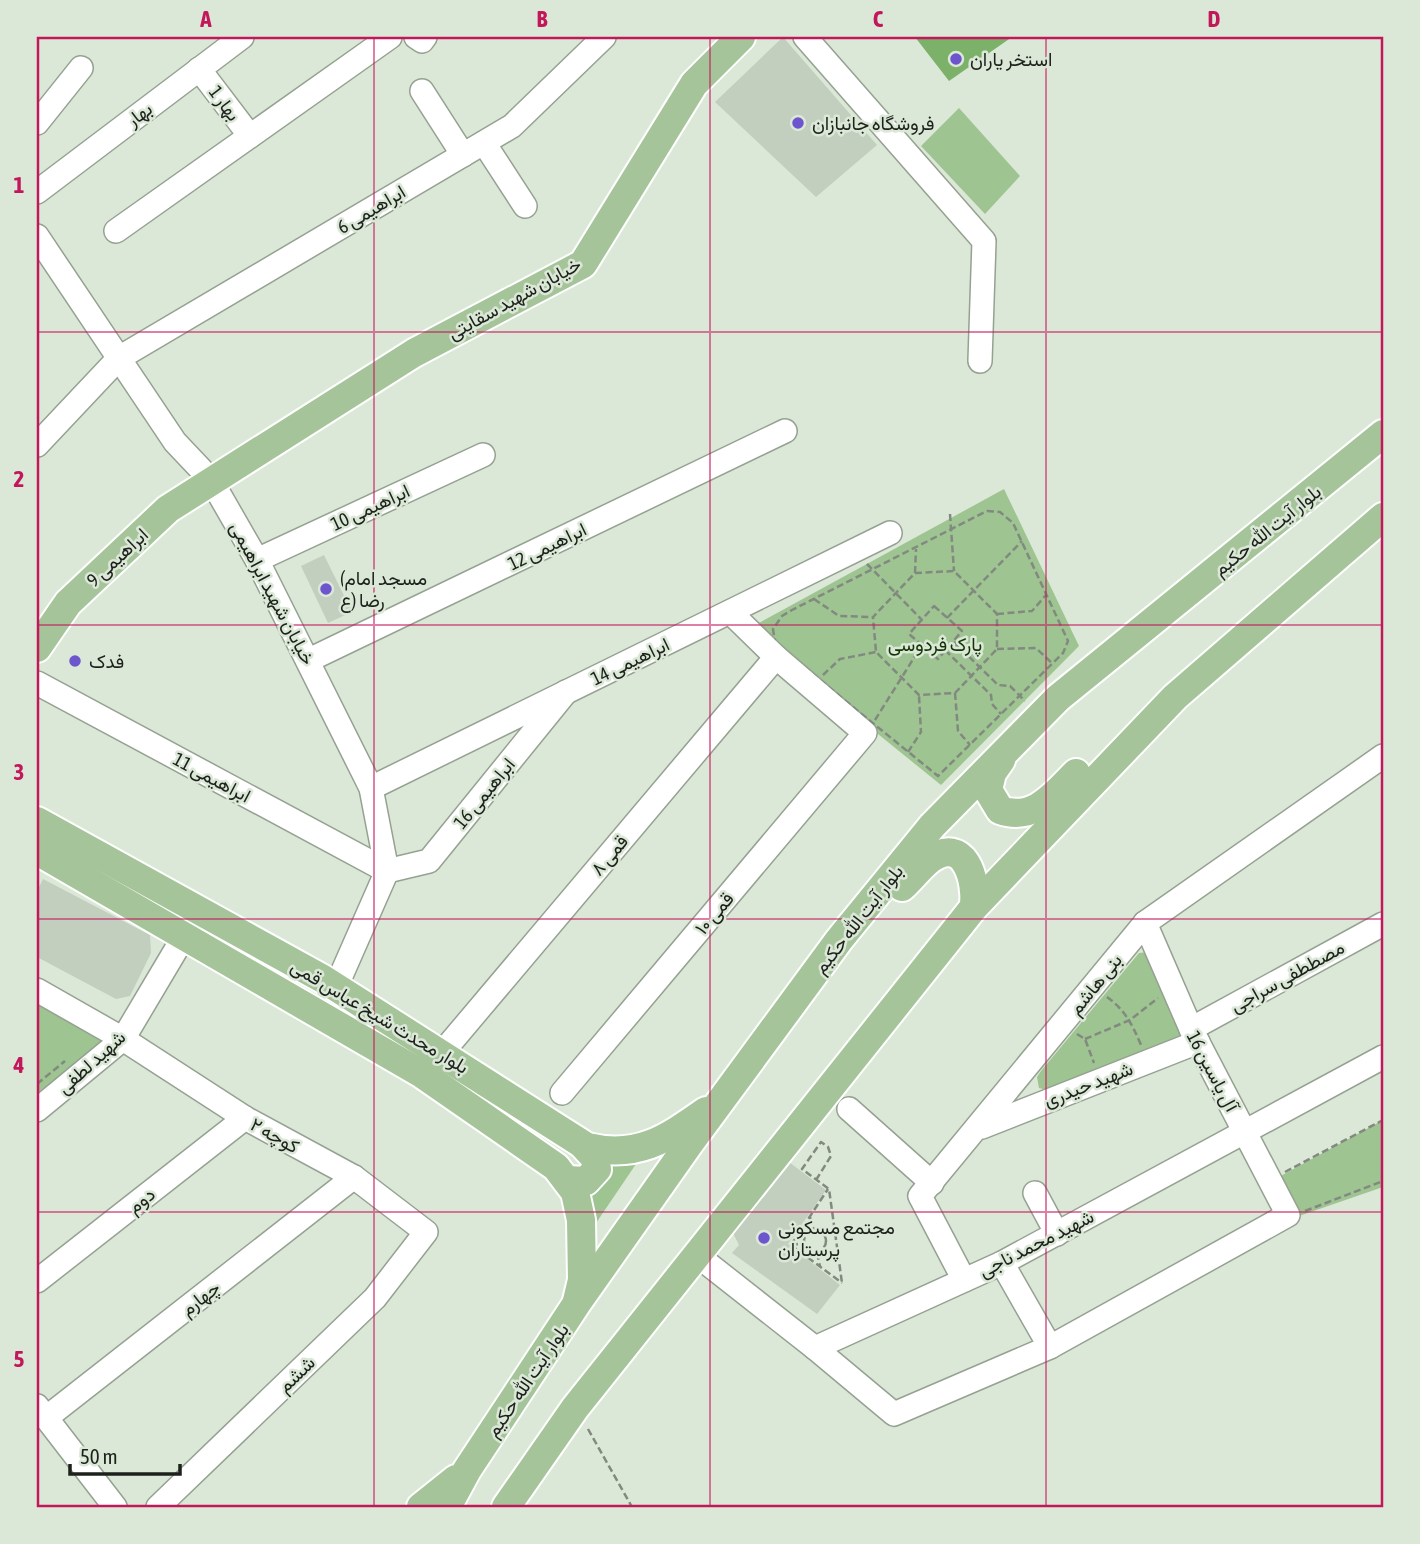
<svg xmlns="http://www.w3.org/2000/svg" width="1420" height="1544" font-family="'Asap Condensed',Vazirmatn,sans-serif">
<rect width="100%" height="100%" fill="#dce8d7"/>
<!-- green -->
<g fill="#9dc491">
<polygon points="959,108 1020,176 985,214 921,146"/>
<polygon points="1004,489 1079,646 941,785 748,629"/>
<polygon points="1148,952 1183,1032 1180,1039 1047,1090 1039,1088 1037,1077 1041,1071 1139,953"/>
<polygon points="37,1004 105,1041 37,1093"/>
<polygon points="1383,1120 1383,1187 1299,1216 1277,1178"/>
<polygon points="605,1163 636,1164 594,1226 586,1194"/>
</g>
<!-- water -->
<polygon fill="#7bb169" points="915,37 1012,37 949,81"/>
<!-- building -->
<g fill="#c2cebe">
<polygon points="783,37 877,145 816,197 715,102"/>
<polygon points="324,555 352,612 328,623 301,566"/>
<polygon points="43,879 150,935 151,953 130,996 116,999 37,957 37,891"/>
<polygon points="781,1156 826,1190 788,1244 840,1285 817,1314 732,1253 739,1245 733,1233 725,1229"/>
</g>
<g fill="none" stroke-linecap="round" stroke-linejoin="round">
<defs>
<g id="minor">
<polyline points="416,37 422,41 425,37"/>
<polyline points="805,37 984,241 980,361"/>
<polyline points="199,69 250,136"/>
<polyline points="422,91 463,155"/>
<polyline points="37,123 81,68"/>
<polyline points="484,143 525,206"/>
<polyline points="37,192 242,37"/>
<polyline points="116,231 390,37"/>
<polyline points="37,236 175,442 211,480 257,560 371,788 387,871 336,987"/>
<polyline points="37,445 119,358 512,126 604,37"/>
<polyline points="257,560 483,455"/>
<polyline points="309,660 785,431"/>
<polyline points="37,683 387,871 429,861 566,692"/>
<polyline points="371,788 890,533"/>
<polyline points="37,990 123,1039 245,1118 354,1177 426,1232 375,1298 158,1507"/>
<polyline points="1191,1029 1383,924"/>
<polyline points="441,1054 776,657"/>
<polyline points="562,1093 865,733 776,657 730,612"/>
<polyline points="849,1109 932,1183"/>
<polyline points="37,1110 123,1039 183,938"/>
<polyline points="982,1127 1198,1042"/>
<polyline points="1035,1193 1057,1234"/>
<polyline points="698,1256 815,1348 1002,1263 1383,1057"/>
<polyline points="964,1280 920,1196 1145,923 1383,756"/>
<polyline points="37,1281 245,1118"/>
<polyline points="1050,1347 1288,1215 1191,1029 1145,923"/>
<polyline points="815,1348 894,1414 1050,1347 1002,1263"/>
<polyline points="37,1406 115,1507"/>
<polyline points="46,1418 354,1177"/>
</g>
<g id="major">
<polyline points="37,648 68,603 168,509 414,353 583,264 694,84 741,37"/>
<path d="M1001,760L992,773L988,790L1000,810C1034,822 1054,795 1076,773"/>
<path d="M37,821L323,979L587,1147C638,1159 666,1139 706,1111"/>
<polyline points="37,851 422,1074 556,1167 575,1192 581,1220 582,1280 577,1301"/>
<path d="M902,887C911,879 919,868 929,860C965,834 977,880 974,907"/>
<polyline points="567,1180 586,1181 597,1169 595,1158 583,1145"/>
<polyline points="421,1507 456,1479"/>
<polyline points="447,1507 467,1470 577,1303 689,1144 839,940 932,826 1058,698 1383,434"/>
<polyline points="506,1507 575,1408 974,907 1175,697 1383,517"/>
</g>
</defs>
<!-- minor casing -->
<use href="#minor" stroke="#95a191" stroke-width="26"/>
<!-- major casing -->
<use href="#major" stroke="#fff" stroke-width="32"/>
<!-- path -->
<g stroke="#828a7f" stroke-width="2.5" stroke-dasharray="7 3.5" stroke-linecap="butt">
<polygon points="987,511 1000,512 1013,523 1068,641 1063,653 938,776 784,651 775,643 773,629 782,616 792,610"/>
<polyline points="950,514 954,571"/>
<polyline points="867,564 921,619"/>
<polyline points="915,573 954,571 997,614 997,649 955,693 919,695 876,652 873,617 915,573 916,549"/>
<polyline points="814,599 839,616 872,617"/>
<polygon points="934,606 962,631 938,659 909,634"/>
<polyline points="997,614 1032,611 1046,595"/>
<polyline points="947,618 1022,541"/>
<polyline points="954,642 998,685 1010,686 1025,701"/>
<polyline points="997,649 1036,648 1053,664"/>
<polyline points="945,650 991,695 992,704 1001,714"/>
<polyline points="823,675 840,659 876,652"/>
<polyline points="955,693 958,731 970,745"/>
<polyline points="875,720 922,645"/>
<polyline points="908,752 921,732 919,696"/>
<path d="M1107,997C1125,1010 1132,1024 1141,1045"/>
<polyline points="1077,1034 1085,1039 1094,1063"/>
<polyline points="1085,1039 1130,1020 1158,998"/>
<polyline points="37,1084 65,1061"/>
<polyline points="1285,1172 1383,1120"/>
<polyline points="816,1180 831,1156 828,1147 821,1142 802,1169 829,1189 842,1283"/>
<polyline points="1305,1211 1383,1181"/>
<polyline points="810,1217 814,1230"/>
<circle cx="815" cy="1241" r="11"/>
<polyline points="791,1245 828,1189"/>
<polyline points="791,1245 842,1283"/>
<polyline points="791,1245 804,1243"/>
<polyline points="817,1253 820,1266"/>
<polyline points="588,1429 632,1507"/>
</g>
<!-- minor -->
<use href="#minor" stroke="#fff" stroke-width="23"/>
<!-- major -->
<use href="#major" stroke="#a5c49a" stroke-width="28"/>
</g>
<!-- grid -->
<path fill="none" stroke="#c2185b" stroke-width="2" stroke-opacity="0.55" d="M374,37V1507M710,37V1507M1046,37V1507M37,332H1383M37,625H1383M37,919H1383M37,1212H1383"/>
<!-- markers -->
<g fill="#6d55ce" stroke="#dce8d7" stroke-width="2.5">
<circle cx="956" cy="59" r="7"/>
<circle cx="798" cy="123" r="7"/>
<circle cx="326" cy="589" r="7"/>
<circle cx="75" cy="661" r="7"/>
<circle cx="764" cy="1238" r="7"/>
</g>
<g text-anchor="middle" stroke-width="5" stroke-linejoin="round" paint-order="stroke">
<!-- poi labels -->
<g font-size="19" fill="#1c211b" stroke="#dce8d7" text-anchor="start">
<text x="970" y="66">استخر یاران</text>
<text x="812" y="130">فروشگاه جانبازان</text>
<text x="340" y="585">(مسجد امام<tspan x="340" dy="22">رضا (ع</tspan></text>
<text x="89" y="668">فدک</text>
<text x="778" y="1234">مجتمع مسکونی<tspan x="778" dy="22">پرستاران</tspan></text>
</g>
<!-- street labels -->
<g font-size="19" fill="#1c211b" stroke="#dce8d7">
<text transform="translate(225 103) rotate(53)" y="7">بهار 1</text>
<text transform="translate(139 114) rotate(-37)" y="7">بهار</text>
<text transform="translate(371 209) rotate(-31)" y="7">ابراهیمی 6</text>
<text transform="translate(514 298) rotate(-29)" y="7">خیابان شهید سقایتی</text>
<text transform="translate(370 507) rotate(-25)" y="7">ابراهیمی 10</text>
<text transform="translate(1267 530) rotate(-39)" y="7">بلوار آیت الله حکیم</text>
<text transform="translate(547 546) rotate(-26)" y="7">ابراهیمی 12</text>
<text transform="translate(117 557) rotate(-43)" y="7">ابراهیمی 9</text>
<text transform="translate(273 593) rotate(62)" y="7">خیابان شهید ابراهیمی</text>
<text transform="translate(630 661) rotate(-26)" y="7">ابراهیمی 14</text>
<text transform="translate(212 777) rotate(28)" y="7">ابراهیمی 11</text>
<text transform="translate(484 793) rotate(-51)" y="7">ابراهیمی 16</text>
<text transform="translate(609 855) rotate(-50)" y="7">قمی ۸</text>
<text transform="translate(714 913) rotate(-50)" y="7">قمی ۱۰</text>
<text transform="translate(858 919) rotate(-52)" y="7">بلوار آیت الله حکیم</text>
<text transform="translate(1287 976) rotate(-29)" y="7">مصططفی سراجی</text>
<text transform="translate(1095 984) rotate(-51)" y="7">بنی هاشم</text>
<text transform="translate(380 1016) rotate(31)" y="7">بلوار محدث شیخ عباس قمی</text>
<text transform="translate(91 1062) rotate(-42)" y="7">شهید لطفی</text>
<text transform="translate(1213 1071) rotate(62)" y="7">آل یاسین 16</text>
<text transform="translate(1088 1084) rotate(-21)" y="7">شهید حیدری</text>
<text transform="translate(275 1135) rotate(29)" y="7">کوچه ۲</text>
<text transform="translate(141 1200) rotate(-38)" y="7">دوم</text>
<text transform="translate(1036 1243) rotate(-27)" y="7">شهید محمد ناجی</text>
<text transform="translate(200 1298) rotate(-38)" y="7">چهارم</text>
<text transform="translate(296 1374) rotate(-44)" y="7">ششم</text>
<text transform="translate(527 1380) rotate(-56)" y="7">بلوار آیت الله حکیم</text>
</g>
<!-- park labels -->
<g font-size="19" fill="#123603" stroke="#dce8d7">
<text x="935" y="651">پارک فردوسی</text>
</g>
</g>
<!-- border -->
<rect width="1420" height="1544" fill="none" stroke="#dce8d7" stroke-width="77"/>
<!-- scale -->
<path d="M70 1464v10h110v-10" fill="none" stroke="#1c211b" stroke-width="3.5"/>
<text x="80" y="1464" font-size="21" fill="#1c211b" stroke="#dce8d7" stroke-width="5" paint-order="stroke">50 m</text>
<rect x="38" y="38" width="1344" height="1468" fill="none" stroke="#c2185b" stroke-width="2.5"/>
<g font-size="23" text-anchor="middle" font-weight="bold" fill="#c2185b">
<text x="206" y="27">A</text>
<text x="542" y="27">B</text>
<text x="878" y="27">C</text>
<text x="1214" y="27">D</text>
<text x="19" y="193">1</text>
<text x="19" y="487">2</text>
<text x="19" y="780">3</text>
<text x="19" y="1073">4</text>
<text x="19" y="1367">5</text>
</g>
</svg>
